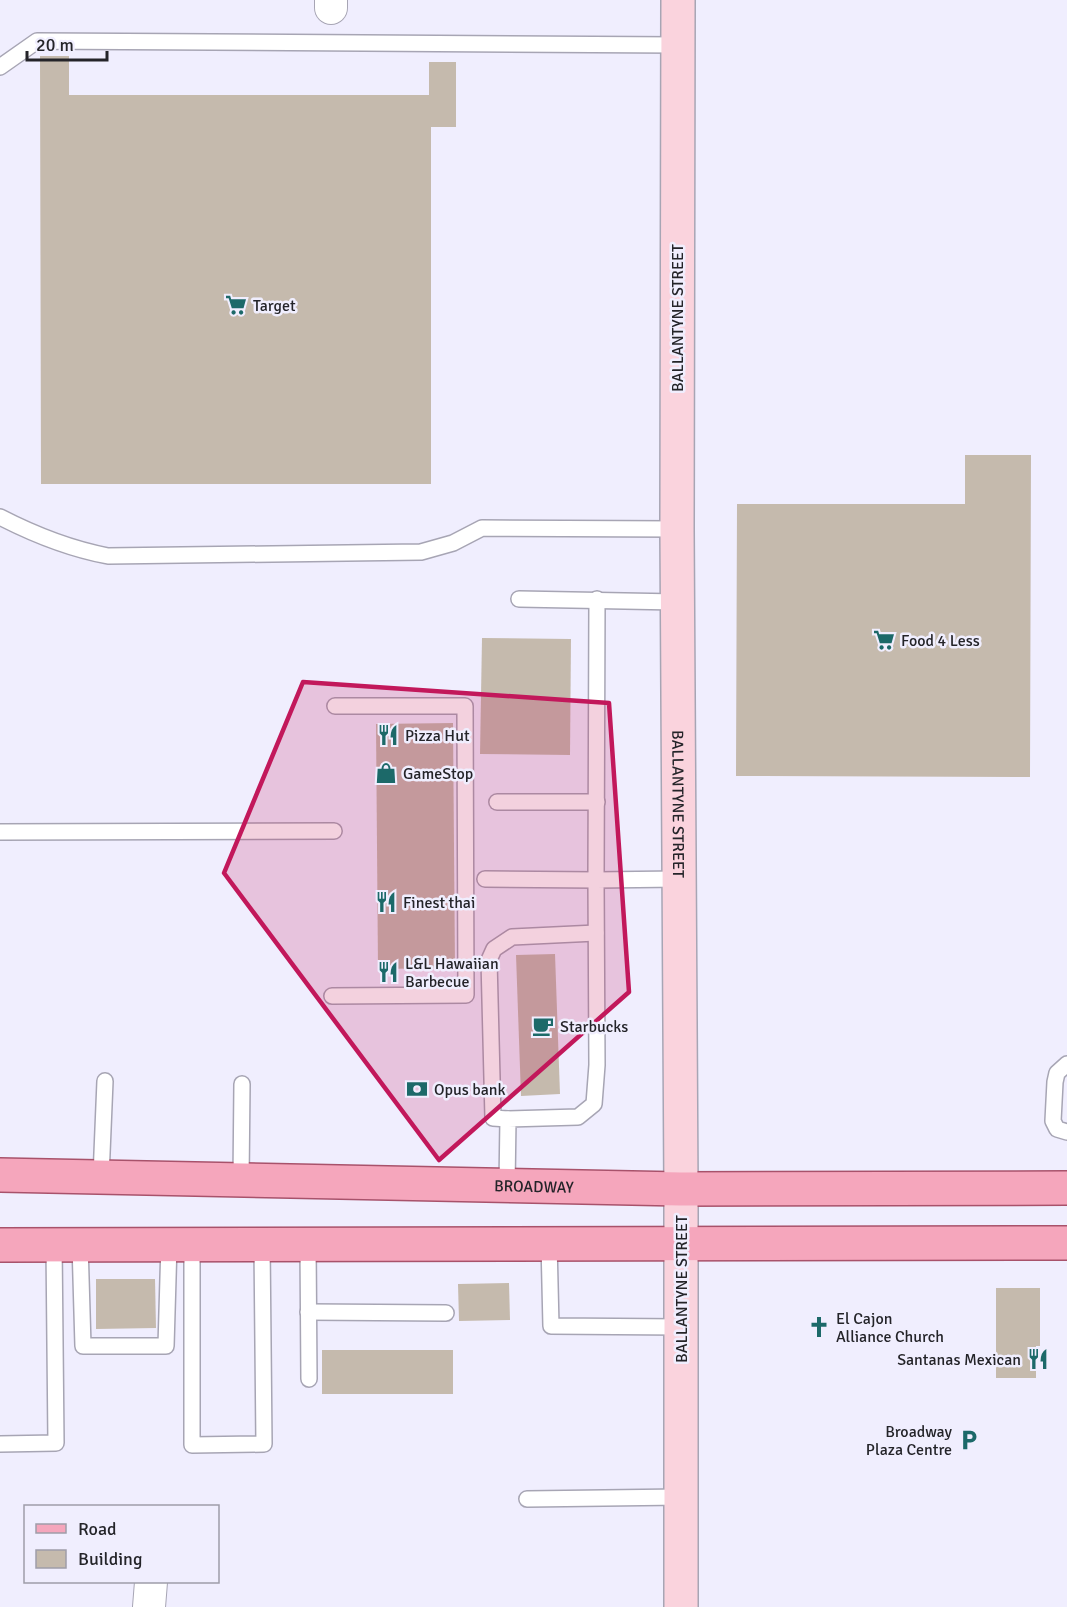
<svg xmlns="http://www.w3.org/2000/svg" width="1067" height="1607" font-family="Signika,sans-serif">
<rect width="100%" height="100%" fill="#f0eefe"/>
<!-- building -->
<g fill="#c5baad">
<polygon points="40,56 69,56 69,95 429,95 429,62 456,62 456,127 431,127 431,484 41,484"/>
<polygon points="965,455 1031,455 1030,777 736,776 737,504 965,504"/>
<polygon points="482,638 571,639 570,755 480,754"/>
<polygon points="453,723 455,968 378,969 376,724"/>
<polygon points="555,954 560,1094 521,1096 516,955"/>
<polygon points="96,1279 155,1279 156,1328 96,1329"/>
<polygon points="509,1283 510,1320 459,1321 458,1284"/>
<polygon points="996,1288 1040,1288 1040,1346 1036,1346 1036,1378 996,1378"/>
<rect x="322" y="1350" width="131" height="44"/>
</g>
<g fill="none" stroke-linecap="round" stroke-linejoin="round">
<defs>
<g id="lane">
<polyline points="0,67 37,41 678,45"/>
<path d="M0,517C33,534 71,549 108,556L421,552L453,543L482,528L677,529"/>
<polyline points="519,599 677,602"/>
<polyline points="497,802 597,802"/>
<polyline points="0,832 334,831"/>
<polyline points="485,879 596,880 597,599"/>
<polyline points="332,996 466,995 465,706 335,706"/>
<polyline points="1067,1064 1057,1073 1055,1082 1053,1121 1057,1129 1067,1132"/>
<polyline points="508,1119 493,1118 489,960 494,949 512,937 596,933"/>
<polyline points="101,1177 105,1081"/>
<polyline points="241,1180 242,1084"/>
<polyline points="507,1185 508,1119 578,1117 594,1104 597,1065 596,880 679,879"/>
<polyline points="549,1243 551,1326 681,1327"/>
<polyline points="80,1244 83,1346 166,1346 169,1244"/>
<polyline points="192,1244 192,1445 264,1444 262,1244"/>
<polyline points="308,1244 309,1379"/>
<polyline points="308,1312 446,1313"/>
<polyline points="0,1444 56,1443 54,1244"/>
<polyline points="527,1499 681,1497"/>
</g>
<g id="street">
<polyline points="331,0 331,8"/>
<polyline points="149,1607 151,1582"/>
</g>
<g id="secondary">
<path id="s1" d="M678,0L677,529L681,1189V1607"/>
</g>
<g id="primary">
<path id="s2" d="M0,1175L681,1189L1067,1188"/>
<polyline points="0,1245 1067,1243"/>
</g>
</defs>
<!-- lane casing -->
<use href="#lane" stroke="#a7a5b4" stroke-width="18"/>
<!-- street casing -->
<use href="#street" stroke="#a7a5b4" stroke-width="34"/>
<!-- secondary casing -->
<use href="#secondary" stroke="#a7a5b4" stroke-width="36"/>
<!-- primary casing -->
<use href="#primary" stroke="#a8526b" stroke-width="36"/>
<!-- lane -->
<use href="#lane" stroke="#fff" stroke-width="15"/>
<!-- street -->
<use href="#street" stroke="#fff" stroke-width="32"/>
<!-- secondary -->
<use href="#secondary" stroke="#fad3dd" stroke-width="33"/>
<!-- primary -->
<use href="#primary" stroke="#f5a6bc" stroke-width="33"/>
</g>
<!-- marked area -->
<path fill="#c2185b" fill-opacity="0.2" stroke="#c2185b" stroke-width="4.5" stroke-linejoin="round" d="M303,682L609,703L629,992L439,1160L224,873Z"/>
<!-- icons -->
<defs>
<symbol id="supermarket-bare" viewBox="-9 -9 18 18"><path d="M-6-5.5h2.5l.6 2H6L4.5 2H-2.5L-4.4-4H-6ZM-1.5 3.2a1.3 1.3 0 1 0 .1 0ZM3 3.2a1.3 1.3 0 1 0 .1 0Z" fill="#1c6969" stroke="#f0eefe" stroke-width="2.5" paint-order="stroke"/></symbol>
<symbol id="restaurant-bare" viewBox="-9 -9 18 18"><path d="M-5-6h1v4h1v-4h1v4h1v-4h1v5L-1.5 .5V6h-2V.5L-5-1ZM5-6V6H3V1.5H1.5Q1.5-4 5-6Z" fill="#1c6969" stroke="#f0eefe" stroke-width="2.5" paint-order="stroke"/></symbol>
<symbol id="shop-bare" viewBox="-9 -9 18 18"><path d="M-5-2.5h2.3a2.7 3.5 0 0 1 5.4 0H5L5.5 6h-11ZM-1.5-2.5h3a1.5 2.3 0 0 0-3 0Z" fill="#1c6969" stroke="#f0eefe" stroke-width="2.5" paint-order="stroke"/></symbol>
<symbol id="cafe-bare" viewBox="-9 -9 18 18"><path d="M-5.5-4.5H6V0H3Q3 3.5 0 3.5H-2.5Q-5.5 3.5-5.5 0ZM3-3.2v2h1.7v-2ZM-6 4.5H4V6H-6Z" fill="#1c6969" stroke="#f0eefe" stroke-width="2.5" paint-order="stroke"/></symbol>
<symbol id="bank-bare" viewBox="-9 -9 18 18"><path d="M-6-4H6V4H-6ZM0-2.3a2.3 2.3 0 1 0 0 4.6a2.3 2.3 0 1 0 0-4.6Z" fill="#1c6969" stroke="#f0eefe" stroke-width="2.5" paint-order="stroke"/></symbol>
<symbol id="church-bare" viewBox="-9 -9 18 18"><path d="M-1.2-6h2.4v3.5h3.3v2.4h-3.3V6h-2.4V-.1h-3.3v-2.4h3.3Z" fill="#1c6969" stroke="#f0eefe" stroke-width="2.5" paint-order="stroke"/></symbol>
<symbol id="parking-bare" viewBox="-9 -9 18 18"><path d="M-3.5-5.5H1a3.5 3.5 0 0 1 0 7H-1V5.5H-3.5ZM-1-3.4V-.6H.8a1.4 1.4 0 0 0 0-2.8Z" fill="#1c6969" stroke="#f0eefe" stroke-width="2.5" paint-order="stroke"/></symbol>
</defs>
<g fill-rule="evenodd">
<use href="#supermarket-bare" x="221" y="290" width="30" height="30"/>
<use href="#supermarket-bare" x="869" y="625" width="30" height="30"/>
<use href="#restaurant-bare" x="373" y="720" width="30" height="30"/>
<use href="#shop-bare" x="371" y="758" width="30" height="30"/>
<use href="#restaurant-bare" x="371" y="887" width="30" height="30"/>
<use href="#restaurant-bare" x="373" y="957" width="30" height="30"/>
<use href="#cafe-bare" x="528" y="1011" width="30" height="30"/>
<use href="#bank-bare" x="402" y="1074" width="30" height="30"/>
<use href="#church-bare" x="804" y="1312" width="30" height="30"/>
<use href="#restaurant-bare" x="1023" y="1344" width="30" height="30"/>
<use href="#parking-bare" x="954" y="1425" width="30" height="30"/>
</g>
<g text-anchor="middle" stroke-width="5" stroke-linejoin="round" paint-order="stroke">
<!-- poi labels -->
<g font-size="16" fill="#242429" stroke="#f0eefe" text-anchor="start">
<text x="253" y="311">Target</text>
<text x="901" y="646">Food 4 Less</text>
<text x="405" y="741">Pizza Hut</text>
<text x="403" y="779">GameStop</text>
<text x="403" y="908">Finest thai</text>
<text x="405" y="969">L&amp;L Hawaiian<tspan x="405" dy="18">Barbecue</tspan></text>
<text x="560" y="1032">Starbucks</text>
<text x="434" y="1095">Opus bank</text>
<text x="836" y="1324">El Cajon<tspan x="836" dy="18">Alliance Church</tspan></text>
<text x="1021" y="1365" text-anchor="end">Santanas Mexican</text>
<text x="952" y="1437" text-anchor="end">Broadway<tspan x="952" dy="18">Plaza Centre</tspan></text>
</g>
<!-- street labels -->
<g font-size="16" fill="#242429" stroke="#f0eefe">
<text transform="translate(677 318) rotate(-90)" y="6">BALLANTYNE STREET</text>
<text dy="6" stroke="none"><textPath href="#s1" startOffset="804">BALLANTYNE STREET</textPath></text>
<text dy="6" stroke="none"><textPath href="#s2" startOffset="534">BROADWAY</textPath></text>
<text transform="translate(681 1289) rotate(-90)" y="6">BALLANTYNE STREET</text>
</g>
</g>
<!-- legend -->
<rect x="24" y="1505" width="195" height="78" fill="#f0eefe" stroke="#9e9da9" stroke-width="1.5"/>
<rect x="36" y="1524" width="30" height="9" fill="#f5a6bc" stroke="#9e9da9" stroke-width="1.5"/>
<text x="78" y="1535" font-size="18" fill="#242429">Road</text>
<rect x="36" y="1550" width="30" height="18" fill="#c5baad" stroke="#9e9da9" stroke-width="1.5"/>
<text x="78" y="1565" font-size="18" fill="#242429">Building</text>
<!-- scale -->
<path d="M27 51v9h80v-9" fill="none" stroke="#242429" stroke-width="3"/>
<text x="36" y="51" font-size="18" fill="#242429" stroke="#f0eefe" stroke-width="4.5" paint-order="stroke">20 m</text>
</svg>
